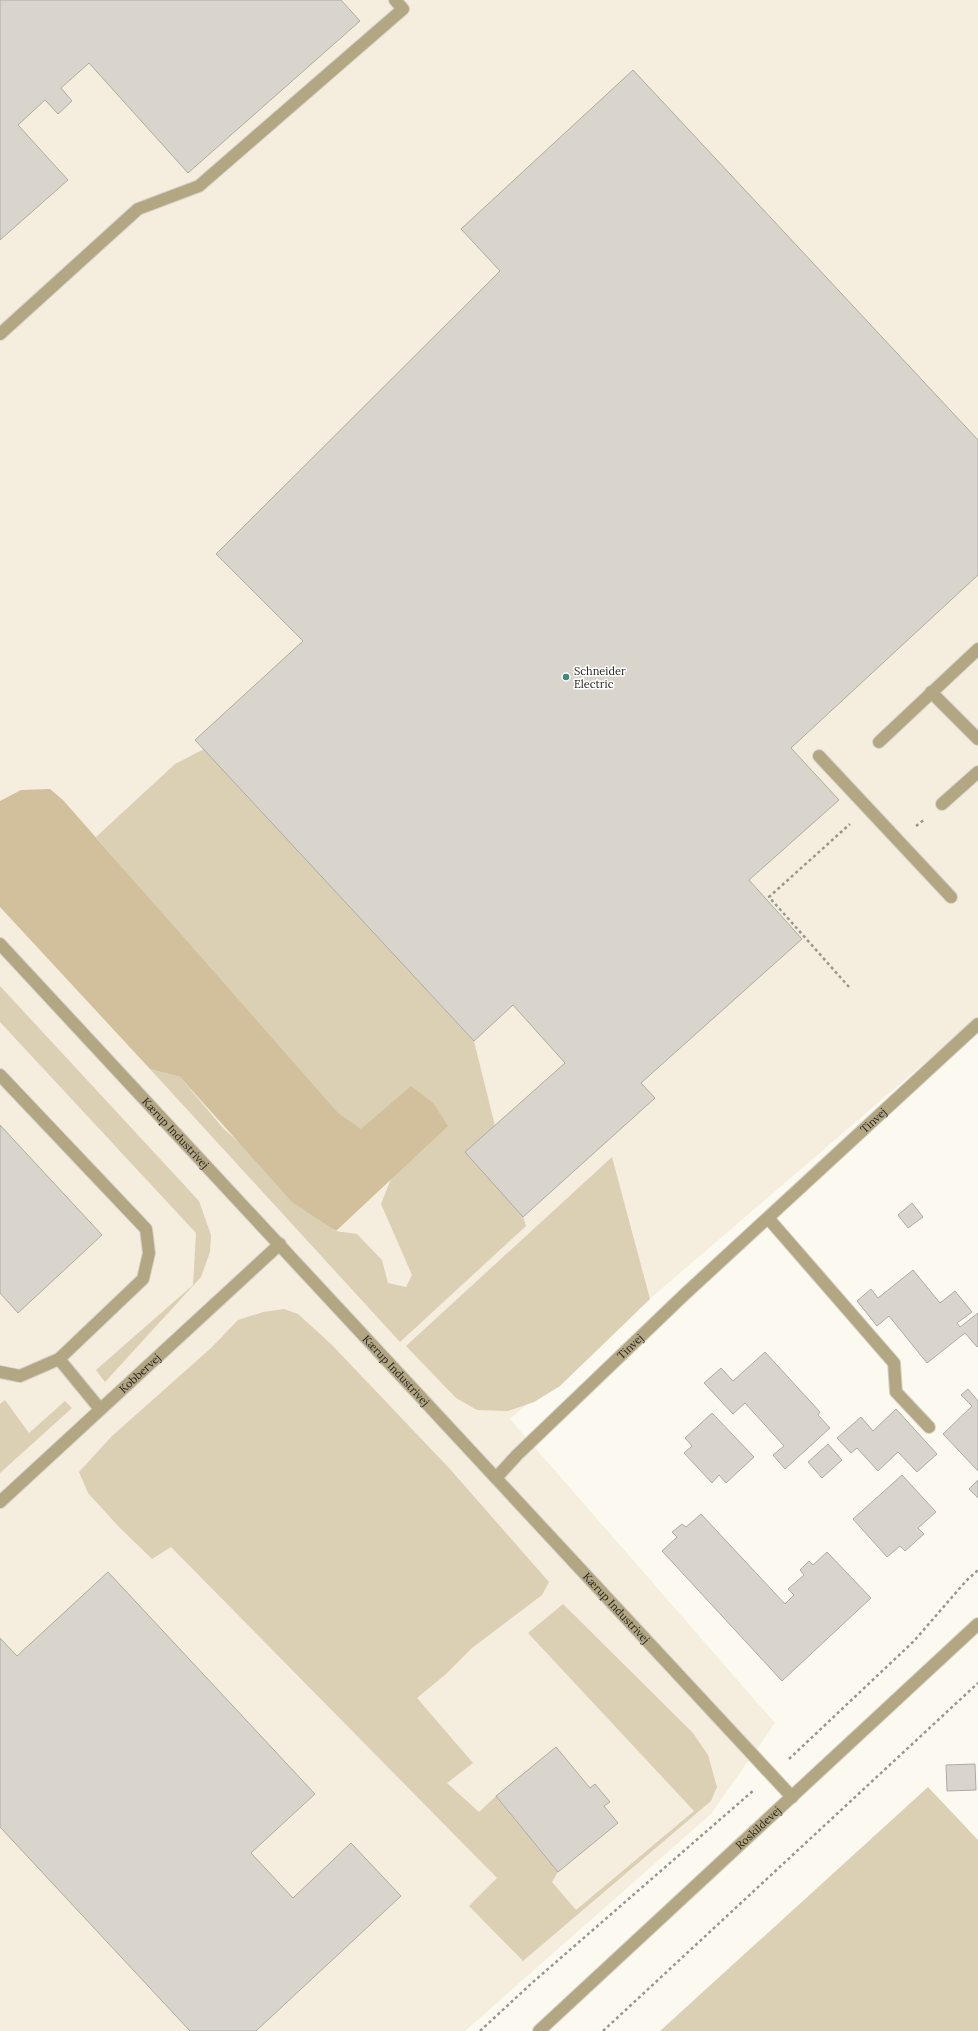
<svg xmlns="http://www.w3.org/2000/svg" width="978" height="2031" font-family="Lora,serif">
<rect width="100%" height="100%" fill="#fcf9f0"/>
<!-- built -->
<polygon fill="#f5eede" points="0,0 978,0 978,1017 510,1419 775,1723 711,1814 465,2031 0,2031"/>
<!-- green -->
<g fill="#dbcfb4">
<polygon points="204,749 474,1041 495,1126 526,1226 400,1342 150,1069 180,1077 223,1128 335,1231 357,1234 382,1260 388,1283 406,1287 412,1275 381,1204 391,1179 96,837 175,764"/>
<polygon points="0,986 199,1201 211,1235 210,1252 201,1277 105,1382 96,1370 193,1285 196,1233 0,1022"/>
<polygon points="612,1157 650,1299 560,1386 534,1402 508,1411 477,1410 456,1398 406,1346"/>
<polygon points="284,1309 298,1314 331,1344 449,1468 549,1582 542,1595 472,1648 446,1674 417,1698 473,1763 447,1783 479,1812 496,1796 558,1872 552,1882 576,1910 694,1811 528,1633 563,1604 693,1733 708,1755 717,1787 711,1801 523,1961 469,1906 497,1878 171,1547 152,1559 119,1527 88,1493 79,1472 112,1436 211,1348 238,1320 263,1312"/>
<polygon points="5,1400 29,1433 65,1401 72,1408 0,1473 0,1404"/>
<polygon points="928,1787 978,1840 978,2031 660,2031"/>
</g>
<!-- forest -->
<polygon fill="#d1c09b" points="50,789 63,800 338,1113 361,1129 411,1086 433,1103 448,1126 336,1231 292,1202 180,1077 150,1069 0,907 0,801 21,790"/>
<!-- building -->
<g fill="#d9d5cd" stroke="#aeaba3">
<polygon points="0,0 341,0 360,21 188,173 89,63 61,88 72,101 58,114 45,100 18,125 68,180 0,240"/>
<polygon points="633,70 978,440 978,575 791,748 839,800 749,880 802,939 641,1083 655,1098 523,1217 465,1152 565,1063 513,1005 474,1041 195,740 303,641 216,554 500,271 461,229"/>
<polygon points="0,1125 102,1235 18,1313 0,1293"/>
<polygon points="912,1203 923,1217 908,1228 898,1215"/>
<polygon points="913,1270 940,1303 955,1291 972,1312 957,1323 960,1327 978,1313 978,1346 977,1347 965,1333 927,1363 889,1316 877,1326 857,1301 871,1289 878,1298"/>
<polygon points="765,1352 820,1412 818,1415 830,1428 785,1469 773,1455 784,1446 745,1403 733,1414 704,1383 721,1368 733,1381"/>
<polygon points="968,1389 978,1401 978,1471 943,1434 972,1406 961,1395"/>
<polygon points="896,1409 937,1454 917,1472 898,1452 878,1471 857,1448 851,1453 837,1438 861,1417 873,1431"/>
<polygon points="712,1413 754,1457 726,1483 719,1475 712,1483 684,1453 692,1446 685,1438"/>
<polygon points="828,1444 842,1460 822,1478 808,1462"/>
<polygon points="902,1475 936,1512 918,1528 924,1534 905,1551 900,1546 887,1557 853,1519"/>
<polygon points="978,1480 978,1498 969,1489"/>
<polygon points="701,1514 785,1604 794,1595 788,1589 804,1575 800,1570 809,1561 813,1565 827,1552 871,1598 782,1681 662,1551 677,1537 672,1532 682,1524 686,1527"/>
<polygon points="108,1572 315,1794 251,1853 293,1898 351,1843 401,1896 256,2031 190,2031 0,1827 0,1638 17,1656"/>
<polygon points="556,1747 590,1788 595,1784 610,1802 604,1806 618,1823 558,1872 496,1796"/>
<polygon points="975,1764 976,1790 947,1791 946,1765"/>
</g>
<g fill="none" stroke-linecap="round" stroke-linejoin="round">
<defs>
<g id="minor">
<polyline points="0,334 138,209 199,186 403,9 395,0"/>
<polyline points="931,692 978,739"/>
<polyline points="879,742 978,649"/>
<polyline points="819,756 951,897"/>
<polyline points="942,804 978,772"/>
<path id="s1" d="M0,944L792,1797"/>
<polyline points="0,1075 146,1229 149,1253 143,1279 59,1359 20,1376 0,1372"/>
<polyline points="768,1218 894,1363 896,1392 929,1427"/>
<polyline points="59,1359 100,1409"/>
<path id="s2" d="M496,1478L517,1455L685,1294L978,1024"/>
<path id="s3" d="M0,1502L280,1244"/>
<path id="s4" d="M539,2031L978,1624"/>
</g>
</defs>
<!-- minor casing -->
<use href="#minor" stroke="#d5d3cb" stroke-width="14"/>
<!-- path -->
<g stroke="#999690" stroke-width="2.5" stroke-dasharray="3 3" stroke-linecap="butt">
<polyline points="916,826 925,819"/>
<polyline points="849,987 769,897 850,824"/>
<polyline points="789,1759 914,1641 966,1581 978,1570"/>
<polyline points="480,2031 533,1982 754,1790"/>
<polyline points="603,2031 978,1683"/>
</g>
<!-- minor -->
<use href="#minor" stroke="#b3a783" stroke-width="12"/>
</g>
<!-- markers -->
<circle fill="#438779" stroke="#fff" stroke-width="1.5" cx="566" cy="677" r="4"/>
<g text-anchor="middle" stroke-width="3" stroke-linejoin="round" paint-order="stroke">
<!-- poi labels -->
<g font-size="11" fill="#262421" stroke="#fff" text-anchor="start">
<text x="574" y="675">Schneider<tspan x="574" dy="13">Electric</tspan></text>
</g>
<!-- street labels -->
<g font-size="11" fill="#262421" stroke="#fff">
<text dy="4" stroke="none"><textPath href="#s2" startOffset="520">Tinvej</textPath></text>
<text dy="4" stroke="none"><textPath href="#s1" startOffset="258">Kærup Industrivej</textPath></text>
<text dy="4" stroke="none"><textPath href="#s2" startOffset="188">Tinvej</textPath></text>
<text dy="4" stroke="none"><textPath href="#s1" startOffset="582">Kærup Industrivej</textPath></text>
<text dy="4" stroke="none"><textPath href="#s3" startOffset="190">Kobbervej</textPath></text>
<text dy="4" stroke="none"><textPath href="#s1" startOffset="906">Kærup Industrivej</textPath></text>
<text dy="4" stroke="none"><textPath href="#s4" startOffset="299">Roskildevej</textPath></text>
</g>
</g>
</svg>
